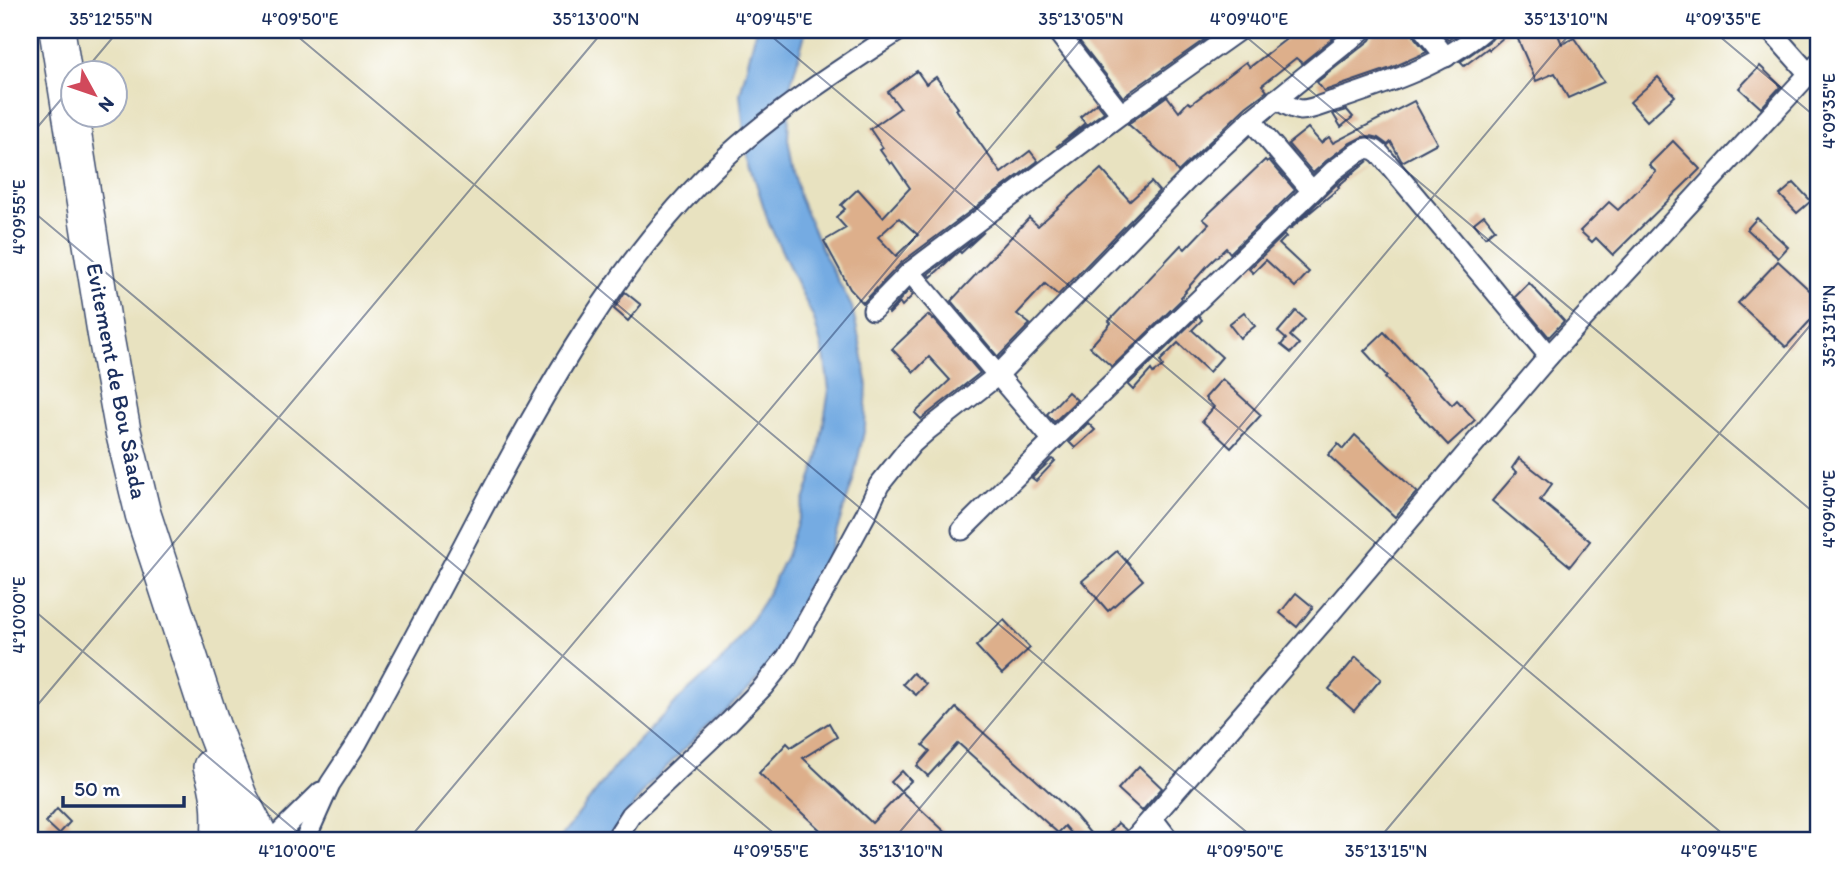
<svg xmlns="http://www.w3.org/2000/svg" width="1848" height="870" font-family="Itim,sans-serif">
<rect width="100%" height="100%" fill="#fff"/>
<filter id="ink" filterUnits="userSpaceOnUse"><feTurbulence type="fractalNoise" baseFrequency=".0143" numOctaves="2"/><feDisplacementMap in="SourceGraphic" scale="14" xChannelSelector="R" yChannelSelector="G"/><feConvolveMatrix kernelMatrix="1 2 1 2 8 2 1 2 1" color-interpolation-filters="sRGB"/></filter>
<filter id="wash" filterUnits="userSpaceOnUse"><feTurbulence type="fractalNoise" baseFrequency=".00686" numOctaves="4" result="noise"/><feDisplacementMap in="SourceGraphic" scale="28" xChannelSelector="R" yChannelSelector="G"/><feGaussianBlur stdDeviation="1.57" result="paint"/><feColorMatrix in="noise" values="0 0 0 0 0 0 0 0 0 0 0 0 0 0 0 0 0 1.4 0 .05"/><feComposite in="paint" operator="in"/></filter>
<g filter="url(#wash)">
<rect width="100%" height="100%" fill="#e8e2c0"/>
<!-- water -->
<polygon fill="#74abe2" stroke="#486da0" stroke-width="2" points="756,30 806,30 790,87 788,139 799,197 825,256 852,307 862,352 867,381 865,427 853,481 818,587 792,634 750,689 706,727 648,786 608,840 559,840 616,765 677,701 726,657 764,601 786,556 818,458 829,390 825,360 814,319 769,224 746,151 740,94"/>
<g id="blocks">
<!-- building -->
<g fill="#ddaf8b" fill-rule="evenodd">
<polygon points="1071,30 1218,30 1123,97"/>
<polygon points="1298,30 1343,30 1302,63 1296,58 1262,85 1267,91 1246,107 1178,172 1171,162 1128,124 1167,96 1179,112 1188,102 1191,104 1246,62 1250,67"/>
<polygon points="1374,30 1412,30 1415,38 1427,52 1391,68 1324,91 1317,82 1370,40 1373,35"/>
<polygon points="1440,30 1464,30 1448,40"/>
<polygon points="1496,30 1512,30 1489,50 1488,48 1464,66 1460,62 1491,40 1495,35"/>
<polygon points="1514,30 1556,30 1562,44 1574,38 1604,82 1568,98 1555,73 1536,81"/>
<polygon points="1760,66 1781,86 1761,108 1739,88"/>
<path d="M917,71L926,84L936,77L958,108L956,109L1001,173L1030,151L1038,161L902,262L863,303L850,289L824,241L846,228L836,217L845,209L841,205L858,189L883,217L910,188L892,162L890,164L880,150L883,148L870,129L900,108L888,92ZM899,218L918,235L896,256L878,237Z"/>
<polygon points="1658,77 1675,96 1647,121 1630,102"/>
<polygon points="1414,101 1437,143 1402,162 1391,142 1388,145 1378,138 1370,136 1362,137 1350,143 1326,161 1313,173 1288,144 1308,128 1321,143 1329,137 1333,143"/>
<polygon points="1097,103 1104,112 1056,147 1085,123 1080,117"/>
<polygon points="1347,110 1353,117 1341,127 1333,114"/>
<polygon points="1673,141 1700,169 1613,255 1596,238 1592,242 1580,231 1609,202 1618,210 1656,172 1649,165"/>
<polygon points="1265,160 1267,162 1269,160 1295,190 1230,253 1226,248 1208,265 1185,291 1186,292 1181,297 1182,299 1112,367 1090,347 1111,323 1109,321 1181,245 1185,249 1209,224 1203,219"/>
<polygon points="1368,161 1338,186 1339,188 1289,230 1341,180"/>
<polygon points="1101,169 1130,201 1151,182 1159,191 1058,295 1045,284 1017,314 1030,324 998,357 951,301 1029,218 1038,226"/>
<polygon points="1794,183 1811,201 1797,213 1780,195"/>
<polygon points="1484,215 1495,229 1485,237 1474,223"/>
<polygon points="1757,218 1788,247 1778,258 1747,229"/>
<polygon points="984,232 961,253 959,251 931,277 928,274"/>
<polygon points="1284,235 1286,237 1279,244 1309,272 1295,287 1266,260 1253,273 1249,269"/>
<polygon points="1778,261 1818,298 1818,312 1786,347 1738,303"/>
<polygon points="1529,283 1564,321 1549,337 1515,297"/>
<polygon points="909,290 913,295 902,306 900,303 889,314 888,313"/>
<polygon points="625,292 641,305 628,321 614,309"/>
<polygon points="1296,311 1305,319 1290,336 1299,344 1291,353 1281,345 1286,339 1278,332"/>
<polygon points="1244,312 1255,326 1240,338 1229,324"/>
<polygon points="928,315 933,320 934,319 980,373 921,419 915,413 950,380 929,357 914,372 892,349"/>
<polygon points="1199,316 1202,320 1192,330 1222,357 1209,372 1178,343 1160,361 1163,366 1153,373 1151,370 1133,390 1128,385"/>
<polygon points="1384,332 1452,405 1457,400 1475,420 1448,445 1385,378 1387,376 1364,351"/>
<polygon points="1222,379 1261,415 1231,448 1202,421 1214,407 1205,398"/>
<polygon points="1068,392 1077,400 1054,422 1047,414"/>
<polygon points="1088,423 1095,430 1075,448 1069,442"/>
<polygon points="1355,435 1417,492 1395,517 1328,455 1338,444 1343,449"/>
<polygon points="1519,458 1552,484 1540,500 1590,541 1570,566 1492,501 1517,472 1512,468"/>
<polygon points="1052,459 1055,461 1036,481 1032,478"/>
<polygon points="1117,551 1143,580 1108,611 1082,581"/>
<polygon points="1296,593 1313,607 1297,627 1280,613"/>
<polygon points="1004,620 1030,648 1002,674 976,646"/>
<polygon points="1356,657 1381,679 1354,711 1329,689"/>
<polygon points="913,673 926,684 916,695 903,684"/>
<polygon points="956,708 1075,815 1090,833 1082,840 1077,840 1065,826 1058,833 958,743 928,776 917,766 930,751 923,745"/>
<polygon points="829,723 837,737 803,758 872,823 902,792 954,840 831,840 759,773 787,743 791,747"/>
<polygon points="1139,766 1162,788 1142,811 1118,789"/>
<polygon points="902,771 911,781 900,791 891,782"/>
<polygon points="57,809 70,822 59,834 46,822"/>
<polygon points="1118,823 1126,830 1121,840 1103,840"/>
</g>
</g>
</g>
<g filter="url(#ink)">
<use href="#blocks" fill-opacity="0" stroke="#3a4a6d" stroke-width="2"/>
<g fill="none" stroke-linecap="round" stroke-linejoin="round">
<defs>
<g id="street">
<polyline points="1056,30 1121,114"/>
<polyline points="1424,30 1446,57"/>
<polyline points="1770,30 1809,74"/>
<path d="M1276,99C1283,103 1292,109 1301,110C1312,110 1326,103 1337,100C1388,83 1443,65 1484,30"/>
<polyline points="1251,120 1312,191"/>
<polyline points="910,272 1053,440"/>
<polyline points="873,310 910,272 1121,114 1239,30"/>
<polyline points="962,530 1053,440 1333,171 1357,153 1367,148 1375,150 1380,154 1549,356"/>
<polyline points="1153,819 1169,840"/>
<polyline points="272,840 321,792"/>
<path d="M305,840L330,784L357,743C398,668 438,594 477,519C546,389 619,255 729,154C781,107 841,69 900,30"/>
<polyline points="615,840 631,815 729,722 763,687 787,657 834,573 866,514 879,485 912,444 929,429 998,375 1190,177 1251,120 1362,30"/>
<polyline points="1133,840 1328,616 1549,356 1818,64"/>
</g>
<g id="highway">
<polyline points="57,30 105,332 123,431 143,514 212,725 239,796 262,840"/>
<path d="M211,767C220,793 221,813 219,840"/>
</g>
</defs>
<!-- street casing -->
<use href="#street" stroke="#3a4a6d" stroke-width="23"/>
<!-- highway casing -->
<use href="#highway" stroke="#3a4a6d" stroke-width="38"/>
<!-- street -->
<use href="#street" stroke="#fff" stroke-width="19"/>
<!-- highway -->
<use href="#highway" stroke="#fff" stroke-width="35"/>
</g>
</g>
<!-- ticks -->
<path fill="none" stroke="#1b2f5e" stroke-width="2" stroke-opacity="0.45" d="M290,30L1256,840M764,30L1730,840M1238,30L1818,516M1712,30L1818,119M82,74L119,30M30,136L74,84M30,209L782,840M30,607L307,840M30,714L604,30M408,840L1089,30M893,840L1573,30M1378,840L1818,316"/>
<g text-anchor="middle" stroke-width="6" stroke-linejoin="round" paint-order="stroke">
<!-- street labels -->
<g font-size="23" fill="#1b2f5e" stroke="#fff">
<text transform="translate(117 381) rotate(79)" y="8">Evitement de Bou Sâada</text>
</g>
</g>
<!-- margin -->
<rect width="1848" height="870" fill="none" stroke="#fff" stroke-width="77"/>
<!-- north arrow -->
<g transform="translate(94 94) rotate(130)"><circle r="33" fill="#ffffff" stroke="#a4acbf" stroke-width="2"/>
<path d="M0-5L12 26L0 18L-12 26Z" fill="#d1495b"/>
<text y="-10" font-size="19" font-weight="bold" text-anchor="middle" fill="#1b2f5e">N</text>
</g>
<!-- scale -->
<path d="M63 796v10h121v-10" fill="none" stroke="#1b2f5e" stroke-width="3.5"/>
<text x="74" y="796" font-size="21" fill="#1b2f5e" stroke="#ffffff" stroke-width="5" paint-order="stroke">50 m</text>
<rect x="38" y="38" width="1772" height="794" fill="none" stroke="#1b2f5e" stroke-width="2.5"/>
<g font-size="18" text-anchor="middle" fill="#1b2f5e">
<text x="111" y="25">35°12'55"N</text>
<text x="300" y="25">4°09'50"E</text>
<text x="596" y="25">35°13'00"N</text>
<text x="774" y="25">4°09'45"E</text>
<text x="1081" y="25">35°13'05"N</text>
<text x="1249" y="25">4°09'40"E</text>
<text x="1566" y="25">35°13'10"N</text>
<text x="1723" y="25">4°09'35"E</text>
<text transform="translate(1829 111) rotate(-90)" y="6">4°09'35"E</text>
<text transform="translate(19 217) rotate(-90)" y="6">4°09'55"E</text>
<text transform="translate(1829 326) rotate(-90)" y="6">35°13'15"N</text>
<text transform="translate(1829 509) rotate(-90)" y="6">4°09'40"E</text>
<text transform="translate(19 615) rotate(-90)" y="6">4°10'00"E</text>
<text x="297" y="857">4°10'00"E</text>
<text x="771" y="857">4°09'55"E</text>
<text x="901" y="857">35°13'10"N</text>
<text x="1245" y="857">4°09'50"E</text>
<text x="1386" y="857">35°13'15"N</text>
<text x="1719" y="857">4°09'45"E</text>
</g>
</svg>
